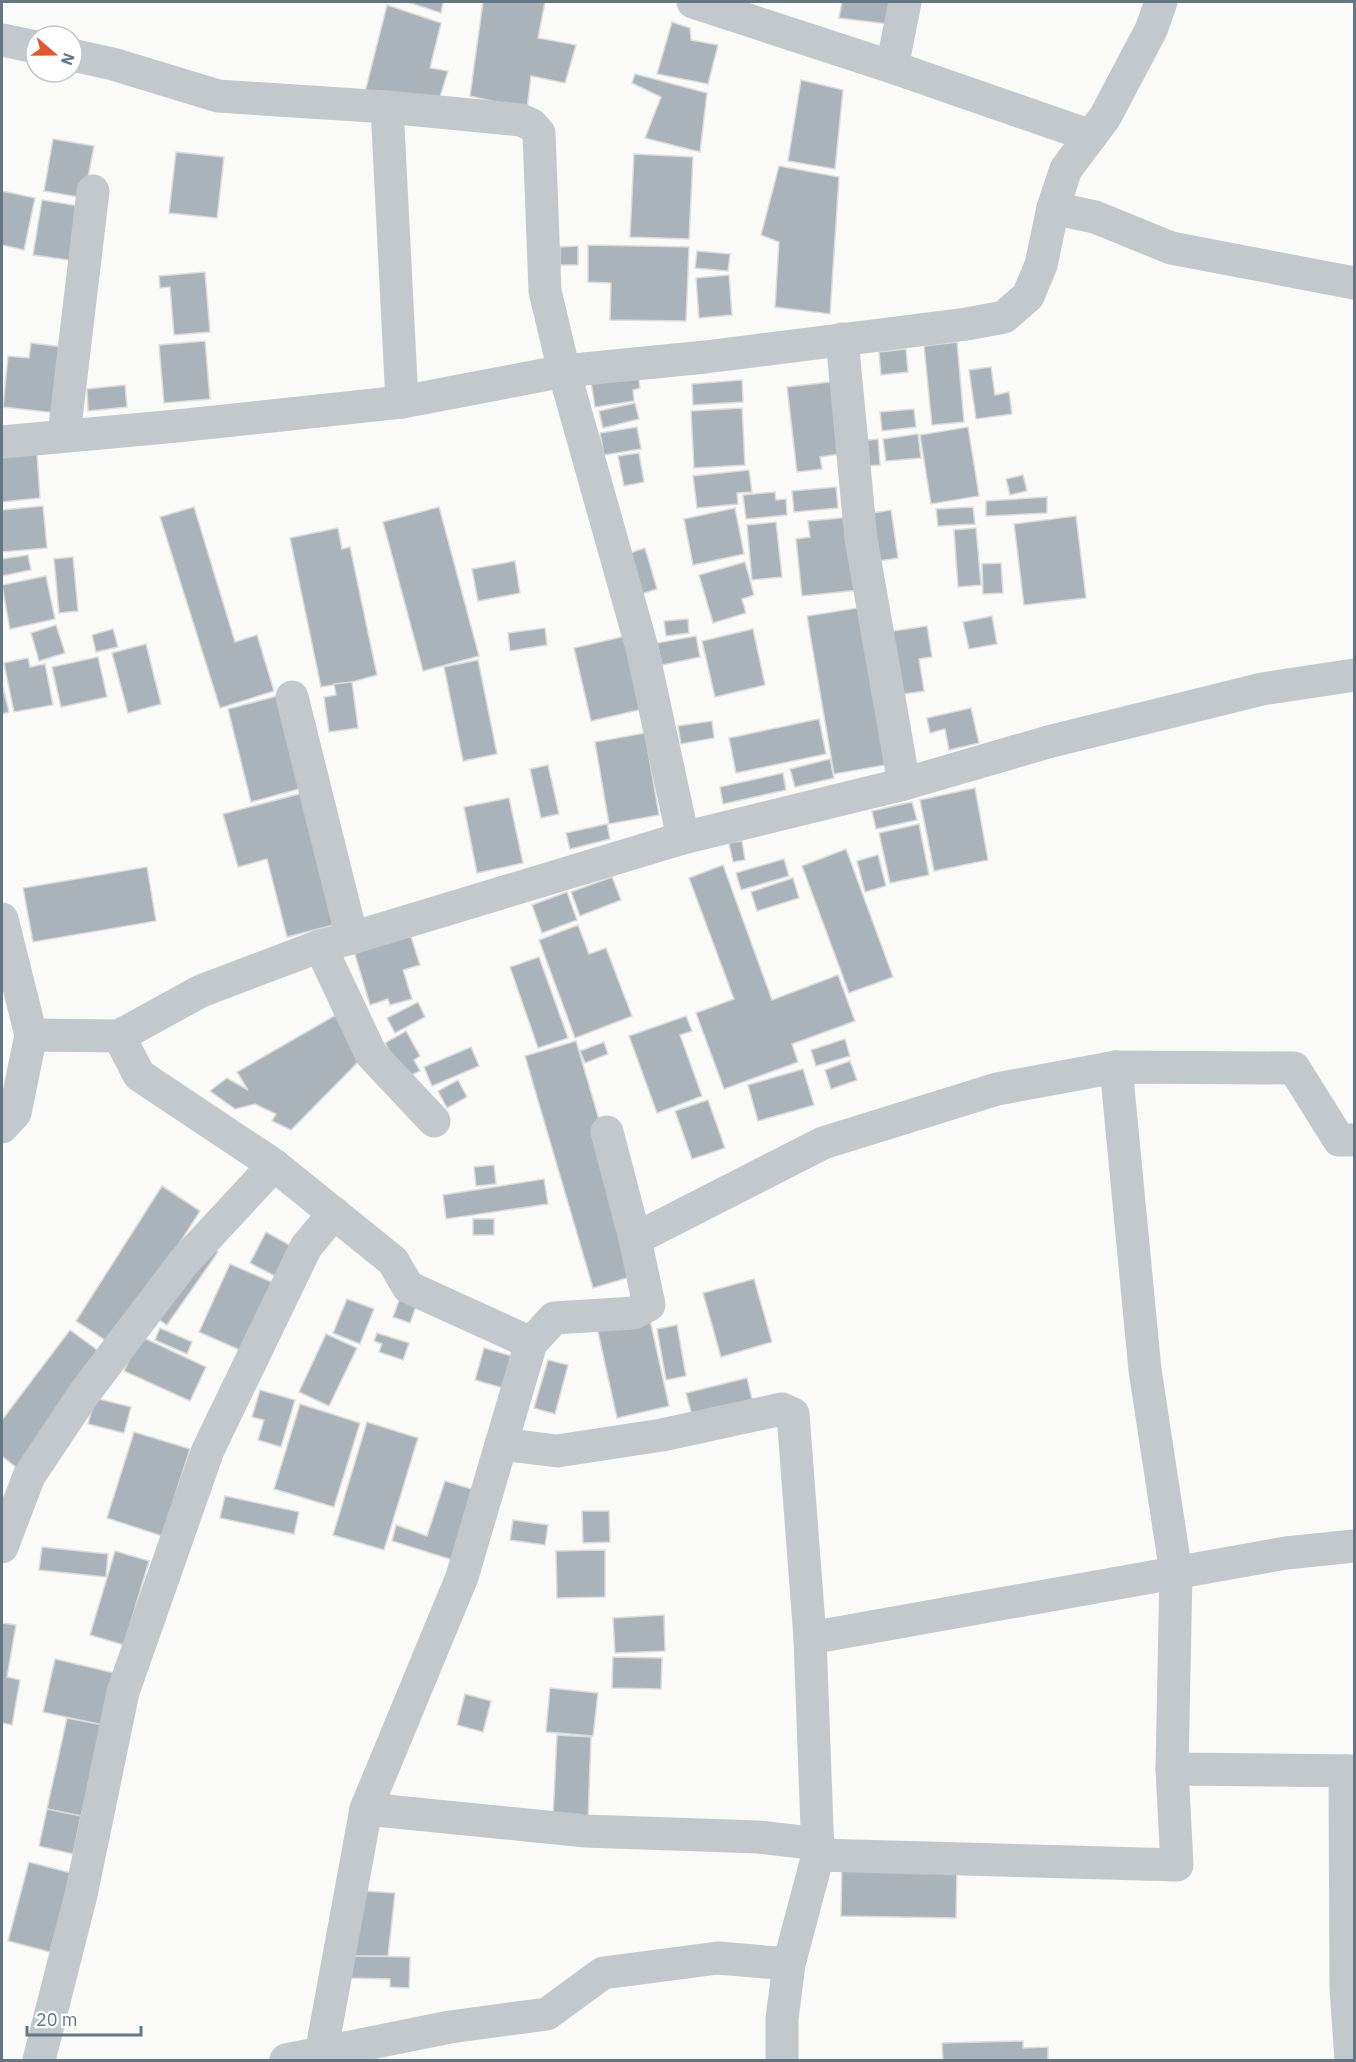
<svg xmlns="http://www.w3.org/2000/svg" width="1356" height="2062" font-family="'IBM Plex Sans',sans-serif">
<rect width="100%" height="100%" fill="#fafaf8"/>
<!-- building -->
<g fill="#aab3b9" stroke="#dcdcda" stroke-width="1.5">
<polygon points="408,2 443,2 441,13"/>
<polygon points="483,2 545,2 538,38 576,45 565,83 531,76 527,109 470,96"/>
<polygon points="842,2 893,2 888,24 839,18"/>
<polygon points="387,5 441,23 430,68 448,71 440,97 365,92"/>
<polygon points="672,22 690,28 691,40 718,45 708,84 657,74"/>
<polygon points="635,74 707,93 700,152 645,138 661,97 632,83"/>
<polygon points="801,80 843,90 835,169 788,161"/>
<polygon points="53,139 94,146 84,198 44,191"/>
<polygon points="176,152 224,157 217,218 169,213"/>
<polygon points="634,154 693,157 689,239 630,237"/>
<polygon points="779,166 839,177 830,314 775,307 779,242 761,235"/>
<polygon points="2,191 35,198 24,250 2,245"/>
<polygon points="42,200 85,207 76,261 33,255"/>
<polygon points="588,245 689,247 686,321 610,320 611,283 588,282"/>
<polygon points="578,246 578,265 560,265 560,247"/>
<polygon points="697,251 730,254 728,271 695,268"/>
<polygon points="205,272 210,332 174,335 170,287 160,288 159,276"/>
<polygon points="729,275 732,315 699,318 696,278"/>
<polygon points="205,341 210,399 164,403 159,345"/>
<polygon points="957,342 964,422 932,425 924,346"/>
<polygon points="31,343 63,347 56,413 3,407 8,356 29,358"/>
<polygon points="906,349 908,372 881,375 879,352"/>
<polygon points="991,367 995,395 1009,392 1012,414 976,419 969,370"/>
<polygon points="638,374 640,388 633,390 634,401 595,407 591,381"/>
<polygon points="742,380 743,402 693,405 692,384"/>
<polygon points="838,381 846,453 820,457 822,469 797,472 787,387"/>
<polygon points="125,385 127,407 88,411 87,389"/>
<polygon points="635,403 639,419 603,428 599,411"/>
<polygon points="742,408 745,465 694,468 691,411"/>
<polygon points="914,409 916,427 882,431 880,412"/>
<polygon points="637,427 641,449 604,455 600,433"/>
<polygon points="968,427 979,496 931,504 920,435"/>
<polygon points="918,434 921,458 886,461 883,439"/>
<polygon points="878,439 880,465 862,466 859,441"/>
<polygon points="639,453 644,482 624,486 618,456"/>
<polygon points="37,454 40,498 2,502 2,457"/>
<polygon points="749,470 752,492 737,493 738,504 697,508 693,476"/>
<polygon points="1023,475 1027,491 1010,495 1006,479"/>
<polygon points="836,487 838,508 794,512 792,491"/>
<polygon points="775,492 776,500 786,499 787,515 746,519 743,495"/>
<polygon points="1047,497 1047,513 986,516 986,501"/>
<polygon points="43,506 47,548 2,552 2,510"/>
<polygon points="194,507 235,642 257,635 274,691 220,708 160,517"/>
<polygon points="439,507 479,656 423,671 383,522"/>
<polygon points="973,507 975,524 938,526 936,509"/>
<polygon points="735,508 744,554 693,565 684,519"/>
<polygon points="891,510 898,558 879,561 872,513"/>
<polygon points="1076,516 1086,598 1024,605 1014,524"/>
<polygon points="852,517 859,590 802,596 796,539 810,537 808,521"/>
<polygon points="776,522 782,577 752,580 747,525"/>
<polygon points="338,528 342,549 350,547 377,675 352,682 321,687 290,538"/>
<polygon points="976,528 981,585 958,587 954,530"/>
<polygon points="645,548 657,589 638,595 627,554"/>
<polygon points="28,555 31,570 2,576 2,559"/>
<polygon points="73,557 78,611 59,613 54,559"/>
<polygon points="515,561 520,593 478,601 472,569"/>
<polygon points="745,562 754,595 742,599 746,613 713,623 699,575"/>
<polygon points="1001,563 1003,593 983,594 982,564"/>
<polygon points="46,576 55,619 10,629 2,585"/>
<polygon points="864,607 891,764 834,774 807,616"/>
<polygon points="992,616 997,644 969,649 963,622"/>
<polygon points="688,619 689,633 666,636 664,621"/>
<polygon points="56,625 65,653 39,661 31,633"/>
<polygon points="927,626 932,657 919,659 924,691 897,695 887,632"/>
<polygon points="545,628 547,645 510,651 508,633"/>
<polygon points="113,629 118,647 96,652 92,635"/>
<polygon points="753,629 765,685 715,697 702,641"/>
<polygon points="626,636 643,709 591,721 574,648"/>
<polygon points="696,636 700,657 662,665 657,643"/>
<polygon points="146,644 161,704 128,713 112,653"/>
<polygon points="98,657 107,697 61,707 52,667"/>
<polygon points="28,658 30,667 45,664 53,705 14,712 4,663"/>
<polygon points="478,660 497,754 463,761 444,667"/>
<polygon points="352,682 358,728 329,732 324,697 336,695 334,684"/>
<polygon points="2,684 9,712 2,714"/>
<polygon points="281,695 306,787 251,802 228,709"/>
<polygon points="971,708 979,743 949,750 945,729 930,733 927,718"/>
<polygon points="819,719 826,754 736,773 729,738"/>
<polygon points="712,721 714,738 681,744 678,726"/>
<polygon points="645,733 659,815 609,824 595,742"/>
<polygon points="830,759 834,778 795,787 790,769"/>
<polygon points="548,765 559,814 541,818 530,769"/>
<polygon points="783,773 786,790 723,804 720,787"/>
<polygon points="975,788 988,860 934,871 920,800"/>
<polygon points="303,793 337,924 287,937 267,859 238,867 223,814"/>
<polygon points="509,798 523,863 477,873 464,807"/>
<polygon points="912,802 917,820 876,829 872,811"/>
<polygon points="607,824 610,839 570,849 566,833"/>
<polygon points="919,824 929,875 890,883 879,833"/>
<polygon points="742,841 745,860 733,862 729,843"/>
<polygon points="846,849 893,977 849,993 802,866"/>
<polygon points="878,855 886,886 865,892 857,861"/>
<polygon points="784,859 789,876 741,890 736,873"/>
<polygon points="723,865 772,1000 838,975 855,1021 792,1044 798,1062 724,1089 696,1013 734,999 689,878"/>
<polygon points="147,867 156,921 33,942 23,888"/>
<polygon points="612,877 621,900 580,916 571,892"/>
<polygon points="793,878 799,898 757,911 751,892"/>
<polygon points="567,892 577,920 542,933 532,905"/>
<polygon points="578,925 589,954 606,948 632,1016 575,1038 539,940"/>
<polygon points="410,934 420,965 403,970 412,999 390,1005 388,999 370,1005 354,951"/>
<polygon points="539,957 568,1038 538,1048 510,967"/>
<polygon points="418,1002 425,1017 395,1033 387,1018"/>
<polygon points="336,1015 361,1059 291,1130 272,1121 276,1114 255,1104 235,1109 210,1091 227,1078 248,1090 237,1072"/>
<polygon points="686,1016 692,1031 680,1035 702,1096 657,1113 629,1036"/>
<polygon points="406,1031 420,1056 414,1060 420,1071 405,1078 385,1043"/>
<polygon points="845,1039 850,1056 816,1066 811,1050"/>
<polygon points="576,1041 628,1219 634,1276 593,1288 525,1056"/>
<polygon points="604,1042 608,1054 585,1063 580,1051"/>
<polygon points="471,1047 479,1066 432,1086 424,1067"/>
<polygon points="850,1061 857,1080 831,1089 825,1070"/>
<polygon points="803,1069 814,1105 758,1121 748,1085"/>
<polygon points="458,1080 467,1097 447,1108 438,1091"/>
<polygon points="708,1100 725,1148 692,1159 675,1111"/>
<polygon points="494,1165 496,1184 476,1186 474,1167"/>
<polygon points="544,1179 548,1204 446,1219 443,1195"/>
<polygon points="162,1186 200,1211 114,1346 76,1321"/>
<rect x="473" y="1219" width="21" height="16"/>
<polygon points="266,1232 293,1247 277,1277 250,1263"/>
<polygon points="207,1244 218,1252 167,1325 155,1317"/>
<polygon points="230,1264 274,1283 242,1351 199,1332"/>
<polygon points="754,1279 772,1342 721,1357 703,1293"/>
<polygon points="402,1292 419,1298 410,1323 393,1317"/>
<polygon points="347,1299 374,1309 360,1344 333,1333"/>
<polygon points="648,1311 669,1406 617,1418 596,1323"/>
<polygon points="677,1325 686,1376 666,1380 657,1329"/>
<polygon points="160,1328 192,1342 187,1354 155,1340"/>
<polygon points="70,1330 104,1355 17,1468 2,1456 2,1420"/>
<polygon points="377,1333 409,1343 403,1360 379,1352 382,1344 374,1341"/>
<polygon points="326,1334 357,1348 329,1406 299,1392"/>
<polygon points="140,1336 206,1367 190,1401 124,1371"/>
<polygon points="484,1348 512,1356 503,1388 475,1380"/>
<polygon points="548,1360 568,1365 555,1414 534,1408"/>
<polygon points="747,1378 753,1403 693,1419 686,1393"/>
<polygon points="260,1390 295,1400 281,1447 258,1440 264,1420 252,1417"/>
<polygon points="95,1398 131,1407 124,1433 88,1424"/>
<polygon points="300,1404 360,1423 334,1507 274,1489"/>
<polygon points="367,1422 418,1438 384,1550 333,1535"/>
<polygon points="134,1432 190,1449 162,1536 107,1518"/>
<polygon points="445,1481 478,1491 456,1561 392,1541 396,1525 427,1536"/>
<polygon points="225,1496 299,1512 294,1534 220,1518"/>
<polygon points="582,1511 609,1511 610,1542 583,1543"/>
<polygon points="513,1520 548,1525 545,1545 510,1540"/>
<polygon points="42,1547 108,1554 106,1577 39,1570"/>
<polygon points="605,1550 605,1597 557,1598 556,1551"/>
<polygon points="115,1551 149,1561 124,1645 90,1635"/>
<polygon points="664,1615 665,1651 615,1653 613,1618"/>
<polygon points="2,1623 16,1625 7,1677 20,1680 12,1725 2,1723"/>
<polygon points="613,1657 662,1658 661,1689 612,1688"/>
<polygon points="55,1659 114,1673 103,1725 43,1712"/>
<polygon points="550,1688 598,1693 593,1736 546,1732"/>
<polygon points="465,1694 491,1701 483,1732 457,1725"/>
<polygon points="67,1718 103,1725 81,1816 47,1809"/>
<polygon points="557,1735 591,1737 588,1820 553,1818"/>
<polygon points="47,1809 81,1816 73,1854 39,1846"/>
<polygon points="842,1860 957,1862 956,1918 841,1916"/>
<polygon points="29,1862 71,1873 50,1952 8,1941"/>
<polygon points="364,1891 395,1893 388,1956 354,1956"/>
<polygon points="354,1956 410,1957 409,1988 390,1987 390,1979 351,1978"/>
<polygon points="1023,2041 1023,2048 1048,2047 1048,2060 943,2060 942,2043"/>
</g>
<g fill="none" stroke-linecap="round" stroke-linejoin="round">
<!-- minor -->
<g stroke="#c3c8cc" stroke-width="33">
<polyline points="693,2 892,67 1091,136"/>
<polyline points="2,40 36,47"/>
<polyline points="72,55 113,64 218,96 387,107 521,120 532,125 539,133 545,291 564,371 642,648 683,838"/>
<polyline points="892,67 905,2"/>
<polyline points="387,107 402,402"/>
<polyline points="1053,208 1095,217 1171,248 1354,283"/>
<polyline points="842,339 861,539 904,784"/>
<polyline points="64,435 93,191"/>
<polyline points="2,442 177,426 402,402 564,371 705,357 967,324 1004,317 1028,296 1041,265 1053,208 1066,169 1105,117 1151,30 1161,2"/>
<polyline points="292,697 352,938"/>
<polyline points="2,919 31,1035 15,1113 2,1127"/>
<polyline points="320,946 371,1054 434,1121"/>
<polyline points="31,1035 119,1036 201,991 320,946 352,938 683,838 904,784 1048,742 1262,689 1354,675"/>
<polyline points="119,1036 139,1075 274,1165 393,1261 408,1287 531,1343"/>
<polyline points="635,1239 823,1143 997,1089 1116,1067 1294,1068 1339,1140 1354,1140"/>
<polyline points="501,1444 557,1451 662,1435 782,1409 793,1414 810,1638 818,1855 789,1964 782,2019 782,2060"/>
<polyline points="2,1547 29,1476 83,1395 183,1263 274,1165"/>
<polyline points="810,1638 1286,1553 1354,1546"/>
<polyline points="1172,1769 1354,1771"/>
<polyline points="1345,1771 1346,1988 1351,2060"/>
<polyline points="366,1809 586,1831 758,1837 819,1844"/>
<polyline points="818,1855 1177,1865 1172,1769 1176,1573 1145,1370 1116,1067"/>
<polyline points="321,2054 366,1809 462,1577 531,1343 554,1318 634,1313 649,1305 635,1239 607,1132"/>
<polyline points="39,2060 81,1895 123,1692 208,1450 306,1247 334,1213"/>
<polyline points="286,2060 450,2027 547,2014 603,1973 718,1958 789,1964"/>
</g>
</g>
<!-- border -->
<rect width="1356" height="2062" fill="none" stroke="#657683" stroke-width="6"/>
<!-- north arrow -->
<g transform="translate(54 54) rotate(110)"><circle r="28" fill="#ffffff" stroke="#c1c8cd" stroke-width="1.5"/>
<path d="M0-4.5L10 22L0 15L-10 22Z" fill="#e4572e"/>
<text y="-9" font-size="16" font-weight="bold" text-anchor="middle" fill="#657683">N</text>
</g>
<!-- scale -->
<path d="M27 2026v9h114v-9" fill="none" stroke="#657683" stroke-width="3"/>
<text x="36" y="2026" font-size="18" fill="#657683" stroke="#ffffff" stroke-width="4.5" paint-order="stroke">20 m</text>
</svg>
